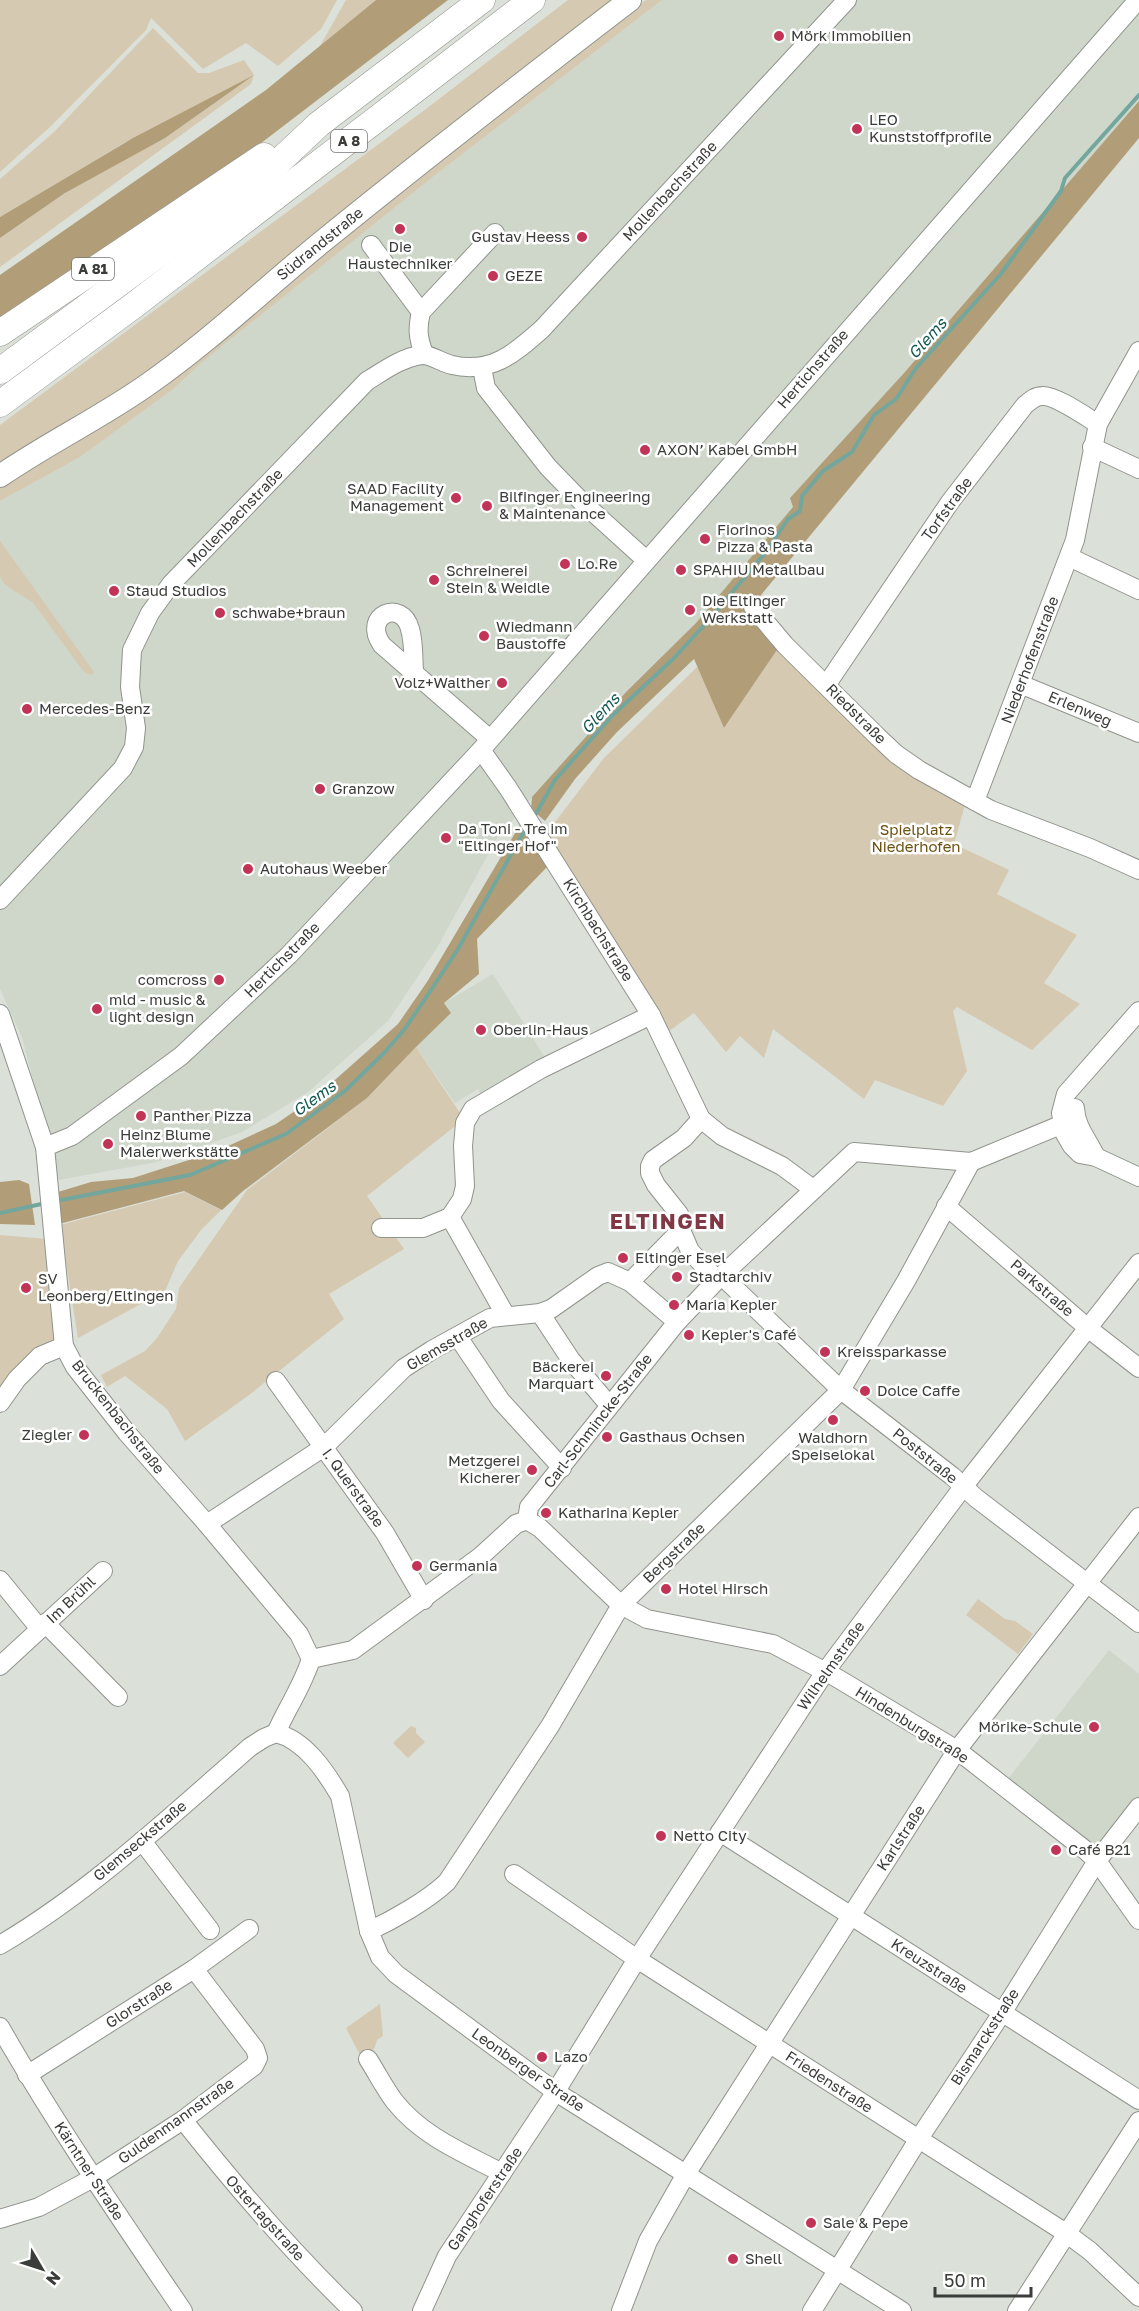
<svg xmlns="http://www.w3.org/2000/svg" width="1139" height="2311" font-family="'Golos Text',sans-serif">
<rect width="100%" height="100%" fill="#dbe0d8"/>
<!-- built -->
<g fill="#ced7c9">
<polygon points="662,0 1139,0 1139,101 904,373 791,497 794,507 696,623 626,692 532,797 496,840 438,946 388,1021 308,1092 242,1132 157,1162 59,1180 22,1037 0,989 0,501 80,457 172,390 201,363 434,176"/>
<polygon points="493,974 546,1059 483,1098 478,1089 455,1103 416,1047 451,1013 444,1003"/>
<polygon points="1109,1650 1139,1674 1139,1797 1098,1849 1008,1779"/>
</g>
<!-- green -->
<g fill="#d6c9b1">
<polygon points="0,0 337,0 321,29 278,66 246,43 203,69 151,18 146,30 51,126 0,172"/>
<polygon points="346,0 376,0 320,46"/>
<polygon points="568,0 622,0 152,373 0,466 0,425 426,109"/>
<polygon points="646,0 662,0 434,176 201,363 172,390 80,457 0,501 0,487 133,404 519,95"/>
<polygon points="153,28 198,73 209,73 244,60 254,75 251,84 0,267 0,238 65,193 129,140 0,217 0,179 54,132"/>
<path d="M0,541L94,672L92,675L84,672L34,604C25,595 3,588 0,576C0,566 0,551 0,541Z"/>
<polygon points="779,647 966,801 954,844 1009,870 997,894 1077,935 1044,983 1080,1004 1032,1050 957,1007 953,1011 967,1071 943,1106 875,1080 864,1099 773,1029 764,1058 740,1036 726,1052 694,1013 669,1031 549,840 552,826 604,758 698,666 724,728"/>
<polygon points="416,1047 464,1119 367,1196 404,1249 329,1294 344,1319 249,1395 185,1441 167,1409 125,1376 107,1387 101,1375 145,1351 157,1338 176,1309 179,1288 247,1190 367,1098"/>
<polygon points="185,1192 221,1210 201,1230 178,1261 165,1291 78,1338 60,1225"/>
<polygon points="0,1235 47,1239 59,1338 28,1355 0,1394"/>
<polygon points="978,1599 1005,1619 1015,1621 1033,1634 1018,1654 966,1615"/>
<polygon points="411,1726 416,1728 416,1733 425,1742 408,1758 393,1743"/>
<polygon points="380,2004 383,2036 377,2040 374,2049 360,2055 346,2028"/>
</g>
<!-- forest -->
<g fill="#b19e79">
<polygon points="376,0 448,0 226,170 0,322 0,275 266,90"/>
<polygon points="254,75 165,138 65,193 0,238 0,217 133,138"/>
<polygon points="1139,101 1139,138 747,612 779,647 724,728 694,659 617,732 575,779 545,821 531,809 532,797 626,692 696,623 793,507 790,498 904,373"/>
<polygon points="521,823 548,866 477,939 479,974 444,1003 451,1013 416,1047 367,1098 243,1191 222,1210 184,1191 59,1224 58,1192 91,1182 133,1178 217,1151 276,1124 318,1095 398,1024 427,982"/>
<polygon points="19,1180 29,1184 35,1225 0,1224 0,1182"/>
</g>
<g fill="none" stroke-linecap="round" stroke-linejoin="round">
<!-- stream -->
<g stroke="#73a69d" stroke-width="4">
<polyline points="534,817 555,780 612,716 674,658 709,620 765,553 788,519 800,511 802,496 823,471 852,452 874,415 896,399 916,368 1000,275 1061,191 1065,178 1139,95"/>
<polyline points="56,1201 190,1175 286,1134 346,1090 384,1053 404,1030 425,999 458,949 526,828"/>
<polyline points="0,1213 46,1203"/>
</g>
<defs>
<g id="minor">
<polyline points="371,245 421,312"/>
<path d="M424,354C418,338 417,329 421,312L495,233"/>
<polyline points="482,368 486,388 548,467 582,502 646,560"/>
<polyline points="1092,447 1139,469"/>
<polyline points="1069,557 1139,590"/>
<polyline points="753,607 785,645 878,737 896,754 919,770 991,810 1090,848 1139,870"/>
<path d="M414,671C413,658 414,642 410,629C402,598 361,615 382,645L490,739"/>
<path d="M827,684L950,502L1025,405C1030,401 1035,396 1042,396C1055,395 1085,416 1098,424"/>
<polyline points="1020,684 1139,733"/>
<polyline points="481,750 508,788 651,1015 701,1119 722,1136 782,1166 813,1189"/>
<polyline points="975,801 1075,540 1098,424 1139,351"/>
<path d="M0,900L123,768L134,747L136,728L130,687L132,650L150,613L171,584L367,381C385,370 401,358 421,355C431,354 442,363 452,365C491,374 514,354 542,329L847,0"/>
<polyline points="1139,1011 1066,1094 1061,1113 1065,1134 1072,1146 1080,1154 1096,1157 1139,1177"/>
<path d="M0,1014L45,1147L64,1346L75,1367L127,1433L207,1524L299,1634L311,1659C303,1685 287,1708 276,1733"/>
<path d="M1075,1108C1076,1128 1088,1139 1096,1157"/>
<polyline points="701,1119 684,1138 653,1160 650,1166 650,1173 656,1185 679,1214 681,1230 690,1251 717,1280"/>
<polyline points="45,1147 72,1136 181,1056 289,955 481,750 1138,0"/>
<polyline points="946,1206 1089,1329 1139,1368"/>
<polyline points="450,1217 506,1316"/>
<polyline points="381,1228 423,1228 450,1217 462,1199 465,1186 463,1146 465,1123 473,1109 541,1069 651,1015"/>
<polyline points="722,1276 841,1390 952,1476 976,1498 1139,1623"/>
<polyline points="630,1282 681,1230"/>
<polyline points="540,1313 571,1360 609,1405"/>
<polyline points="458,1337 501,1401 562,1468"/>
<polyline points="276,1381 385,1533 424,1600"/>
<polyline points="0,1403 17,1379 40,1356 64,1346"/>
<polyline points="527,1520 540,1528 621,1605 647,1619 773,1644 837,1678 957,1750 1084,1849 1097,1861 1139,1920"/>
<polyline points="527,1520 529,1507 677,1322 717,1280 854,1152 971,1162 1075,1119"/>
<polyline points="207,1524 324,1447 404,1368 432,1350 490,1318 540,1313 551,1309 598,1276 608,1272 630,1282 677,1322"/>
<polyline points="0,1580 40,1629"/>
<polyline points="45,1623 118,1697"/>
<polyline points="311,1659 353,1650 481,1556 516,1524 527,1520"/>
<polyline points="0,1666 103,1571"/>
<path d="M276,1733C305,1740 326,1772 340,1796L369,1931L380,1957L396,1974L556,2092L902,2311"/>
<polyline points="720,1832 1139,2100"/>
<polyline points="142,1841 210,1930"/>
<polyline points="514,1874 637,1959 1066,2233 1090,2251 1139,2297"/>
<path d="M369,1931C393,1920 428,1900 447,1882L550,1726L621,1605L841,1390L906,1281L971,1162"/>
<path d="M0,1945C91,1891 170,1817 250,1747L264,1738L276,1733"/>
<path d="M0,2027C56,2125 120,2218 183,2311"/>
<path d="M368,2059C377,2073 385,2089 395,2102C423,2137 464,2153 502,2173"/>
<polyline points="27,2075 194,1969 249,1929"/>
<path d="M183,2120C236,2187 291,2251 353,2311"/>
<polyline points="0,2219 39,2207 93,2178 183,2120 254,2066 258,2058 255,2049 194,1969"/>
<polyline points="422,2311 447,2256 551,2099 637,1959 825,1672 963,1487 1139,1263"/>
<polyline points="621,2311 648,2241 686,2174 957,1750 1139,1517"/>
<polyline points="812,2311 918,2140 1002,2013 1097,1861 1139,1807"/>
<polyline points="1017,2311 1139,2121"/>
</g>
<path id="major" d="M0,476C48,443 100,418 147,385C209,342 264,289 323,241C424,159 527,79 630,0"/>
<g id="highway">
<polyline points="0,333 264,156"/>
<polyline points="0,371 221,208 270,170 319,124 482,0"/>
<polyline points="0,404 133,306 532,0"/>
</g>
</defs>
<!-- minor casing -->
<use href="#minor" stroke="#90948d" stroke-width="20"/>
<!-- major casing -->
<use href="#major" stroke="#90948d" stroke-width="24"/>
<!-- highway casing -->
<use href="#highway" stroke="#90948d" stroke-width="27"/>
<!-- minor -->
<use href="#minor" stroke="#fff" stroke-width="18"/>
<!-- major -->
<use href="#major" stroke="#fff" stroke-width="22"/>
<!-- highway -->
<use href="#highway" stroke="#fff" stroke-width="26"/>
</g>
<!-- markers -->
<g fill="#c23358" stroke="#fff" stroke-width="2">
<circle cx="779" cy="36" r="6"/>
<circle cx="857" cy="129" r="6"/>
<circle cx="400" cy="229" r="6"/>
<circle cx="582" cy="237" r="6"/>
<circle cx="493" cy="276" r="6"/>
<circle cx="645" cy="450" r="6"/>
<circle cx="456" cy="498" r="6"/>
<circle cx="487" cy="506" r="6"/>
<circle cx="705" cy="539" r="6"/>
<circle cx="565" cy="564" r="6"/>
<circle cx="681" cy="570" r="6"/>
<circle cx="434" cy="580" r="6"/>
<circle cx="114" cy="591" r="6"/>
<circle cx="690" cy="610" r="6"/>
<circle cx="220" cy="613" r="6"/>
<circle cx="484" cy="636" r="6"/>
<circle cx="502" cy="683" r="6"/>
<circle cx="27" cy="709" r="6"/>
<circle cx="320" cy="789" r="6"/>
<circle cx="446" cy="838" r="6"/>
<circle cx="248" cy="869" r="6"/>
<circle cx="219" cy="980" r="6"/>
<circle cx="97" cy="1009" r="6"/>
<circle cx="481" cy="1030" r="6"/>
<circle cx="141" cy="1116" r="6"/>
<circle cx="108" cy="1144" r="6"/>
<circle cx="623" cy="1258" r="6"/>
<circle cx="677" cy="1277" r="6"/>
<circle cx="26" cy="1288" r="6"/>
<circle cx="674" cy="1305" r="6"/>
<circle cx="689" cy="1335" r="6"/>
<circle cx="825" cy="1352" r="6"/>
<circle cx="606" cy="1376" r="6"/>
<circle cx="865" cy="1391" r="6"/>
<circle cx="833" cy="1420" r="6"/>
<circle cx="84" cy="1435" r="6"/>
<circle cx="607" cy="1437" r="6"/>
<circle cx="532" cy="1470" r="6"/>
<circle cx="546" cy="1513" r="6"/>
<circle cx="417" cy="1566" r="6"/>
<circle cx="666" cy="1589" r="6"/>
<circle cx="1094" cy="1727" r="6"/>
<circle cx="661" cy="1836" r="6"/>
<circle cx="1056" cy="1850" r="6"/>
<circle cx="542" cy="2057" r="6"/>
<circle cx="811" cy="2223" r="6"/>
<circle cx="733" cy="2259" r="6"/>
</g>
<g text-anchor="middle" stroke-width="5" stroke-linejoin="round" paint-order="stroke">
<!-- shield labels -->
<g fill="#fff" stroke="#767775" stroke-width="1.5">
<rect x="331" y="130" width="36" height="22" rx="4.5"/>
<rect x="72" y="258" width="42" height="22" rx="4.5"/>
</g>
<g font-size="14" font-weight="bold" fill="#3b3d3a">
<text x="349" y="146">A 8</text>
<text x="93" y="274">A 81</text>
</g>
<!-- poi labels -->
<g font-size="15" fill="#3b3d3a" stroke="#fff" text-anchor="start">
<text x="791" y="41">Mörk Immobilien</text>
<text x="869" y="125">LEO<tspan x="869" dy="17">Kunststoffprofile</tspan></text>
<text x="570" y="242" text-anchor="end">Gustav Heess</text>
<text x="400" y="252" text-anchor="middle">Die<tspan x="400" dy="17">Haustechniker</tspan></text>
<text x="505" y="281">GEZE</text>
<text x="657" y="455">AXON’ Kabel GmbH</text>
<text x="444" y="494" text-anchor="end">SAAD Facility<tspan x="444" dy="17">Management</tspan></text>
<text x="499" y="502">Bilfinger Engineering<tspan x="499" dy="17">&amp; Maintenance</tspan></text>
<text x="717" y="535">Fiorinos<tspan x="717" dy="17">Pizza &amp; Pasta</tspan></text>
<text x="577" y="569">Lo.Re</text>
<text x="693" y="575">SPAHIU Metallbau</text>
<text x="446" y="576">Schreinerei<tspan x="446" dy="17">Stein &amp; Weidle</tspan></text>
<text x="126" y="596">Staud Studios</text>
<text x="702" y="606">Die Eltinger<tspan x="702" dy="17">Werkstatt</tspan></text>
<text x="232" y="618">schwabe+braun</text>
<text x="496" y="632">Wiedmann<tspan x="496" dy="17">Baustoffe</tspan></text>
<text x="490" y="688" text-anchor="end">Volz+Walther</text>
<text x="39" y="714">Mercedes-Benz</text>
<text x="332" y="794">Granzow</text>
<text x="458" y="834">Da Toni - Tre im<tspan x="458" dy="17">"Eltinger Hof"</tspan></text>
<text x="260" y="874">Autohaus Weeber</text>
<text x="207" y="985" text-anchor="end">comcross</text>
<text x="109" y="1005">mld - music &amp;<tspan x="109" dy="17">light design</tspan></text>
<text x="493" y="1035">Oberlin-Haus</text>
<text x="153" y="1121">Panther Pizza</text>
<text x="120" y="1140">Heinz Blume<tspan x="120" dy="17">Malerwerkstätte</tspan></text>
<text x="635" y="1263">Eltinger Esel</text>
<text x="689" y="1282">Stadtarchiv</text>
<text x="38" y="1284">SV<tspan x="38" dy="17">Leonberg/Eltingen</tspan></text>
<text x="686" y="1310">Maria Kepler</text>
<text x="701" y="1340">Kepler's Café</text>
<text x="837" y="1357">Kreissparkasse</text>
<text x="594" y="1372" text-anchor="end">Bäckerei<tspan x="594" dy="17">Marquart</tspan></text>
<text x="877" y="1396">Dolce Caffe</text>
<text x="72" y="1440" text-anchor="end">Ziegler</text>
<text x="619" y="1442">Gasthaus Ochsen</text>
<text x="833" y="1443" text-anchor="middle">Waldhorn<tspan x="833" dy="17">Speiselokal</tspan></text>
<text x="520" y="1466" text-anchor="end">Metzgerei<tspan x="520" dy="17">Kicherer</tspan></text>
<text x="558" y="1518">Katharina Kepler</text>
<text x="429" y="1571">Germania</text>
<text x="678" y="1594">Hotel Hirsch</text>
<text x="1082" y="1732" text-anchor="end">Mörike-Schule</text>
<text x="673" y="1841">Netto City</text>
<text x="1068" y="1855">Café B21</text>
<text x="554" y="2062">Lazo</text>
<text x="823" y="2228">Sale &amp; Pepe</text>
<text x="745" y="2264">Shell</text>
</g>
<!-- street labels -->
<g font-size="15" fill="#3b3d3a" stroke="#fff">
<text transform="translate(670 191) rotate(-47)" y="5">Mollenbachstraße</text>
<text transform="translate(320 244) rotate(-39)" y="5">Südrandstraße</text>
<text transform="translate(813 369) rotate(-49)" y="5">Hertichstraße</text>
<text transform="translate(947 509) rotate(-54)" y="5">Torfstraße</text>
<text transform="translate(235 518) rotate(-46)" y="5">Mollenbachstraße</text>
<text transform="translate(1030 660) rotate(-69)" y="5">Niederhofenstraße</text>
<text transform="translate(1080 709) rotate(23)" y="5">Erlenweg</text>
<text transform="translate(856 714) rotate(45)" y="5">Riedstraße</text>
<text transform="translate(598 930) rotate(58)" y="5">Kirchbachstraße</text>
<text transform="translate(282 960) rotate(-45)" y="5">Hertichstraße</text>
<text transform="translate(1042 1288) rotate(41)" y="5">Parkstraße</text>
<text transform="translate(447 1344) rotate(-30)" y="5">Glemsstraße</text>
<text transform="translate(118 1417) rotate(52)" y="5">Bruckenbachstraße</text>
<text transform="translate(598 1421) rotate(-52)" y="5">Carl-Schmincke-Straße</text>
<text transform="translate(925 1456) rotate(39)" y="5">Poststraße</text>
<text transform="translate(353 1488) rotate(54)" y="5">I. Querstraße</text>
<text transform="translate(674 1553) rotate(-44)" y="5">Bergstraße</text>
<text transform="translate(71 1600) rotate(-43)" y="5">Im Brühl</text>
<text transform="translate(831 1666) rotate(-55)" y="5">Wilhelmstraße</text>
<text transform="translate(912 1725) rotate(32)" y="5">Hindenburgstraße</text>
<text transform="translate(901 1838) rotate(-57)" y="5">Karlstraße</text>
<text transform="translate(140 1841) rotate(-40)" y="5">Glemseckstraße</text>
<text transform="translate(929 1966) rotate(33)" y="5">Kreuzstraße</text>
<text transform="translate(139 2004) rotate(-33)" y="5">Glorstraße</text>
<text transform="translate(985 2037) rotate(-57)" y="5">Bismarckstraße</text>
<text transform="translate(528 2070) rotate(35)" y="5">Leonberger Straße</text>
<text transform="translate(829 2082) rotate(33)" y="5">Friedenstraße</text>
<text transform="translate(176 2121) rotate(-35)" y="5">Guldenmannstraße</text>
<text transform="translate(89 2171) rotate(57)" y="5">Kärntner Straße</text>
<text transform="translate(485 2199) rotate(-56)" y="5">Ganghoferstraße</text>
<text transform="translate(265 2218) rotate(48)" y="5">Ostertagstraße</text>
</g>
<!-- park labels -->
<g font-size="15" fill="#6c5110" stroke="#fff">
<text x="916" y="835">Spielplatz<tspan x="916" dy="17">Niederhofen</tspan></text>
</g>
<!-- water labels -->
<g font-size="16" font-style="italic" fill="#12584f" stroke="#fff">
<text transform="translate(927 338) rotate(-48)" y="6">Glems</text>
<text transform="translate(600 713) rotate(-47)" y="6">Glems</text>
<text transform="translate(314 1098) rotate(-36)" y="6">Glems</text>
</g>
<!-- district labels -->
<g font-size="21" font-weight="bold" letter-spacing="1.5" fill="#803845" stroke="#fff">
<text x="668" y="1229">ELTINGEN</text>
</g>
</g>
<!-- north arrow -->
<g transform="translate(42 2269) rotate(129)" stroke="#ffffff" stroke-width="4.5" paint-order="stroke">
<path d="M0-4.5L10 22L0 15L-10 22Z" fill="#3b3d3a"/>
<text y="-9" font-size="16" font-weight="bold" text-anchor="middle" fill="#3b3d3a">N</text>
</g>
<!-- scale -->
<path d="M935 2287v9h96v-9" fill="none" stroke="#3b3d3a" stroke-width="3"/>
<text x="944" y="2287" font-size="18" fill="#3b3d3a" stroke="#ffffff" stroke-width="4.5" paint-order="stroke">50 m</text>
</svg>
